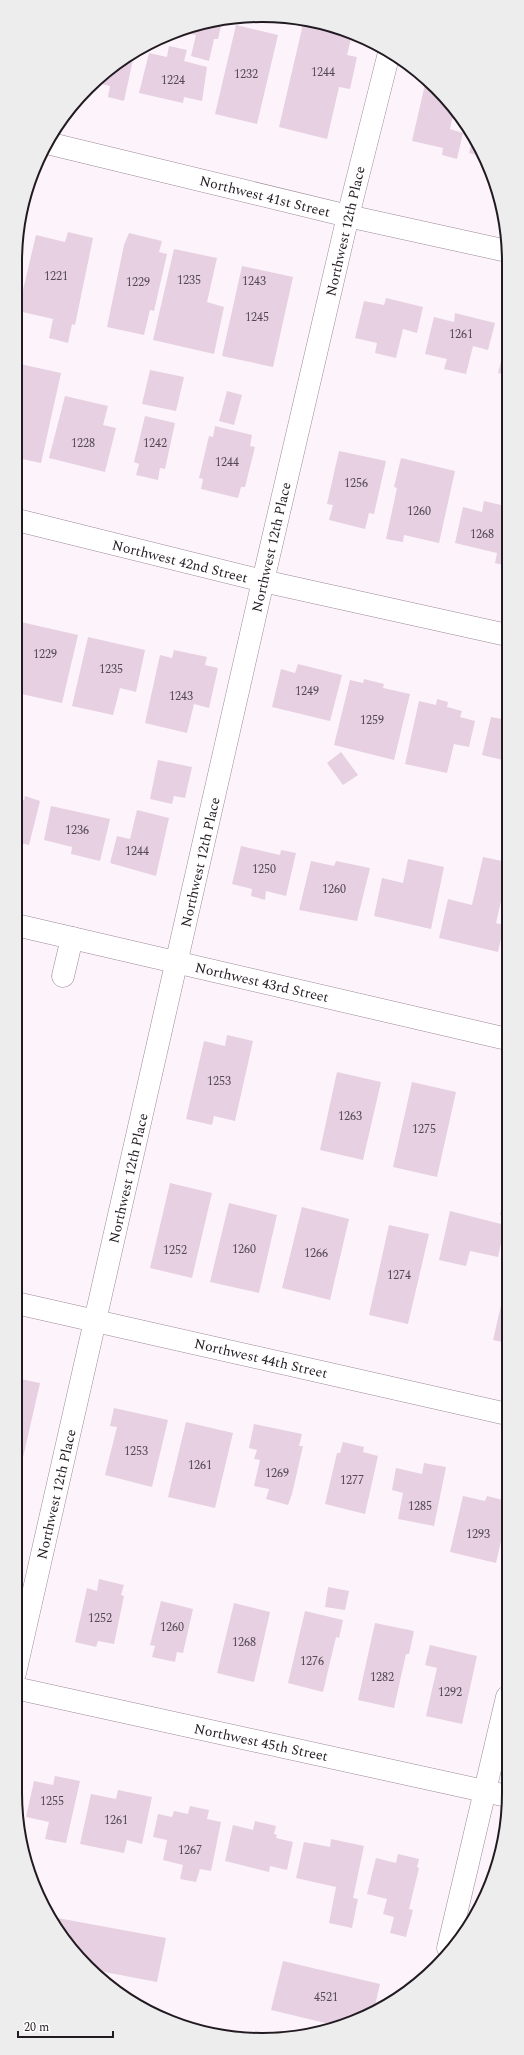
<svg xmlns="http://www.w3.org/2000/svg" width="524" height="2055" font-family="Spectral,serif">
<rect width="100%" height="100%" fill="#fdf4fb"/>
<!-- building -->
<g fill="#e6d0e2">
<polygon points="304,20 352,35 347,55 357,57 350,89 339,87 327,139 279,127"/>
<polygon points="222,22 218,39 214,39 209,61 191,56 196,35 191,34 193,26 198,23"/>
<polygon points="236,25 278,35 257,124 215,114"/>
<polygon points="169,46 187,50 184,61 207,67 202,101 184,97 183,103 139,93 149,53 167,57"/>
<polygon points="134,55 124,101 108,97 110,86 97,83 112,66"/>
<polygon points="426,80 437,88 454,111 450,129 463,133 457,159 442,155 443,148 412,141"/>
<polygon points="473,138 484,153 485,157 469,153"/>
<polygon points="21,218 25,219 17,249 17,230"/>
<polygon points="68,232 93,238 75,325 72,324 68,343 49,338 53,319 18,311 36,235 65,242"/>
<polygon points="129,233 162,241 159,252 167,254 154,311 150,310 144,335 107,327 124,245"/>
<polygon points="174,249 217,258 207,302 224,307 214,354 153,340"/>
<polygon points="242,266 293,277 273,367 222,356"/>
<polygon points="386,298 423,307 417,333 403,329 396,358 375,353 377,343 355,338 364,301 384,305"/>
<polygon points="455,313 495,323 488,350 473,346 466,374 444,369 447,359 425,354 434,317 454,322"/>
<polygon points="507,338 507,375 498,373"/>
<polygon points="20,364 61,373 41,463 17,458 17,377"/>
<polygon points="150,370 184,377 176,411 142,404"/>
<polygon points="227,391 242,395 234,425 219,421"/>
<polygon points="65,396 108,406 103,425 116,428 105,472 49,458"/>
<polygon points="145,416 175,423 165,469 160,468 158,480 136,475 139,464 134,462"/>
<polygon points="215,426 252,435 250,446 255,447 245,487 241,487 238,498 201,489 203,479 199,478 209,436 213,437"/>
<polygon points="339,451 386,461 374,514 369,513 365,529 329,520 333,505 327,504"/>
<polygon points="401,458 455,471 439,543 404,535 403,542 386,539 397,488 394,487"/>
<polygon points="503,499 507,500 507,566 495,563 497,553 455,543 463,507 482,512 484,501 501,505"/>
<polygon points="21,622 78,635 62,703 17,693 17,639"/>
<polygon points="88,637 145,650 136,692 120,688 113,715 72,706"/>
<polygon points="174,650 207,657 205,665 218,668 209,708 194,704 187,733 145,723 160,655 172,658"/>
<polygon points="298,664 342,675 330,721 272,707 281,669 295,673"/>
<polygon points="364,679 384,684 383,688 410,694 394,760 334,745 350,680 363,683"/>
<polygon points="437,699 448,702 447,707 462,711 460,717 475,721 469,747 454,744 447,773 405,764 419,701 436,705"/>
<polygon points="491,717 507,720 507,761 482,755"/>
<polygon points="341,752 358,775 343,785 327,763"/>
<polygon points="158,760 192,767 185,798 174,796 172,804 150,799"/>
<polygon points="25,796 40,801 29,845 16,842 16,798 24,800"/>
<polygon points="51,806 110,819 100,861 71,854 72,847 44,840"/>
<polygon points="137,810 169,818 156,876 110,863 117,836 130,839"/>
<polygon points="241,846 280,855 281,850 296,853 286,896 266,891 265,900 251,896 252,889 232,884"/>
<polygon points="483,857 507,862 507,875 496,923 504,925 498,952 439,938 448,899 472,905"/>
<polygon points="408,859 444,867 431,929 374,916 382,878 403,883"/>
<polygon points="311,861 334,866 336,861 370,868 357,921 299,910"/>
<polygon points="227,1035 253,1041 235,1121 214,1116 212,1125 186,1119 204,1041 225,1046"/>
<polygon points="337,1072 381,1082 363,1160 320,1150"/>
<polygon points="412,1082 456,1092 437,1177 393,1167"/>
<polygon points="170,1183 212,1193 192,1278 150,1268"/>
<polygon points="504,1196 507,1196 507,1216 500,1215"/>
<polygon points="229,1203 277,1215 259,1293 210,1282"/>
<polygon points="302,1207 349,1219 330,1300 282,1288"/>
<polygon points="450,1211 505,1225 498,1257 470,1251 466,1266 439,1260"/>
<polygon points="389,1225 429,1234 408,1324 369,1315"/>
<polygon points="506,1284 507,1284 507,1343 493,1340"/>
<polygon points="16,1378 40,1383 19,1475 15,1474"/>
<polygon points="114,1408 168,1420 152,1487 105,1475 117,1427 110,1426"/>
<polygon points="186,1422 233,1433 215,1508 168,1497"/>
<polygon points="254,1424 302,1434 299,1446 303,1446 292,1494 288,1505 266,1499 269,1489 254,1486 260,1460 254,1459 257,1450 249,1448"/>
<polygon points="343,1442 364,1447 363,1452 378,1456 365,1514 325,1504 337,1453 340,1453"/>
<polygon points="424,1463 446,1467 434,1526 398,1519 403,1493 392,1490 396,1468 422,1474"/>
<polygon points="463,1496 485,1501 487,1496 507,1501 507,1516 496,1563 450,1552"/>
<polygon points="99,1579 124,1585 121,1595 124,1596 114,1644 98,1641 96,1647 75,1642 87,1588 97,1591"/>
<polygon points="328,1587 349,1591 345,1610 325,1607"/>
<polygon points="161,1601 193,1609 183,1653 177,1652 175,1662 152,1657 155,1646 150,1645"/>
<polygon points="234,1603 270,1612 254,1682 217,1673"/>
<polygon points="305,1611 343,1620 339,1638 336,1637 323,1692 288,1683"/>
<polygon points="375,1623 414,1631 409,1654 406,1654 394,1708 358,1700"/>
<polygon points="430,1645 477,1656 462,1724 426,1716 437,1668 425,1665"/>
<polygon points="55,1776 80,1781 66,1843 45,1839 49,1822 26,1817 34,1781 53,1785"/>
<polygon points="118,1790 152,1797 142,1844 127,1840 124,1853 80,1844 91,1794 116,1799"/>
<polygon points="190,1806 209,1810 207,1819 221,1822 211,1871 200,1869 196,1882 180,1879 183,1865 163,1860 167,1840 153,1837 158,1814 172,1817 174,1811 188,1814"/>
<polygon points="255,1821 276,1826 274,1834 277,1835 276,1838 293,1842 287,1870 270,1866 269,1872 225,1861 233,1825 253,1830"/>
<polygon points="331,1839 364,1846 353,1898 358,1899 352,1928 329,1923 336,1887 296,1878 304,1842 330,1847"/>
<polygon points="398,1854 419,1859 417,1867 419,1868 409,1909 413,1910 406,1937 390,1933 394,1917 383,1914 387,1899 367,1894 376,1858 396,1863"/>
<polygon points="52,1917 166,1938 157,1982 94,1970 76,1956"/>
<polygon points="283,1961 380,1984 374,2010 342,2027 271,2010"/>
</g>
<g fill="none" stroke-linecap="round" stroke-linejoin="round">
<defs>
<g id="minor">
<polyline points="47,143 348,216 507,251"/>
<polyline points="17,520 263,581 507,635"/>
<polyline points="16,925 507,1039"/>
<polyline points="63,976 72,938"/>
<polyline points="16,1303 507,1414"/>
<polyline points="15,1673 263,581 348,216 389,53"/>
<polyline points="15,1688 507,1796"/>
<polyline points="448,1948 507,1697"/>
</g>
</defs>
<!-- minor casing -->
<use href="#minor" stroke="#9c8899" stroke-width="23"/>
<!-- minor -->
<use href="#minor" stroke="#fff" stroke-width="22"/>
</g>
<g text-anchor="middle" stroke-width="3" stroke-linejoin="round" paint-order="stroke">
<!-- number labels -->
<g font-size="12" fill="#534851">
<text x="323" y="76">1244</text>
<text x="246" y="78">1232</text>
<text x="173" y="84">1224</text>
<text x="56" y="280">1221</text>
<text x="189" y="284">1235</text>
<text x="254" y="285">1243</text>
<text x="138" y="286">1229</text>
<text x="257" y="321">1245</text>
<text x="461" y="338">1261</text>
<text x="83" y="447">1228</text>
<text x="155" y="447">1242</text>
<text x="227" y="466">1244</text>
<text x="356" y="487">1256</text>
<text x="419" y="515">1260</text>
<text x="482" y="538">1268</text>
<text x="45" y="658">1229</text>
<text x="111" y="673">1235</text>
<text x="307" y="695">1249</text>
<text x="181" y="700">1243</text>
<text x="372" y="724">1259</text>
<text x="77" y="834">1236</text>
<text x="137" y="855">1244</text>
<text x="264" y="873">1250</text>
<text x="334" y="893">1260</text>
<text x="219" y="1085">1253</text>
<text x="350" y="1120">1263</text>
<text x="424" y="1133">1275</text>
<text x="244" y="1253">1260</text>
<text x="175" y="1254">1252</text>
<text x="316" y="1257">1266</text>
<text x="399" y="1279">1274</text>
<text x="136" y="1455">1253</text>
<text x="200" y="1469">1261</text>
<text x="277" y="1477">1269</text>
<text x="352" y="1484">1277</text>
<text x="420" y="1510">1285</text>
<text x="478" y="1538">1293</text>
<text x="100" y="1622">1252</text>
<text x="172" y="1631">1260</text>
<text x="244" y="1646">1268</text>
<text x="312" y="1665">1276</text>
<text x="382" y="1681">1282</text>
<text x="450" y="1696">1292</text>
<text x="52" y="1805">1255</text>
<text x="116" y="1824">1261</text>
<text x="190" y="1854">1267</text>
<text x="326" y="2001">4521</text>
</g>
<!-- street labels -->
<g font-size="14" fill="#221a21" stroke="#fff">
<text transform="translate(265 196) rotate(14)" y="5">Northwest 41st Street</text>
<text transform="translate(345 231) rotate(-77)" y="5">Northwest 12th Place</text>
<text transform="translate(271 547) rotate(-77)" y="5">Northwest 12th Place</text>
<text transform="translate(180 561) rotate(14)" y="5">Northwest 42nd Street</text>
<text transform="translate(200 862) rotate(-77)" y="5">Northwest 12th Place</text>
<text transform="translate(262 982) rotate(13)" y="5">Northwest 43rd Street</text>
<text transform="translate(128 1178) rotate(-77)" y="5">Northwest 12th Place</text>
<text transform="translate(261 1358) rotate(13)" y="5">Northwest 44th Street</text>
<text transform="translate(56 1494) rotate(-77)" y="5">Northwest 12th Place</text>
<text transform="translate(261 1742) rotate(12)" y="5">Northwest 45th Street</text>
</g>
</g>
<!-- crop -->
<path d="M0 0H524V2055H0ZM262 22H262A240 240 0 0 1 502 262V1793A240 240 0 0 1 262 2033H262A240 240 0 0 1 22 1793V262A240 240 0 0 1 262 22Z" fill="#ededed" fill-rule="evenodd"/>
<path fill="none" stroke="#221a21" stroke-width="2" d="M262 22H262A240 240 0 0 1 502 262V1793A240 240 0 0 1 262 2033H262A240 240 0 0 1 22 1793V262A240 240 0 0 1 262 22Z"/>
<!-- scale -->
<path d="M18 2031v6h95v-6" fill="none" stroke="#221a21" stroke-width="2"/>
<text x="24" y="2031" font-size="12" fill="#221a21" stroke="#ffffff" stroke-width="3" paint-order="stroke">20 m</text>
</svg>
